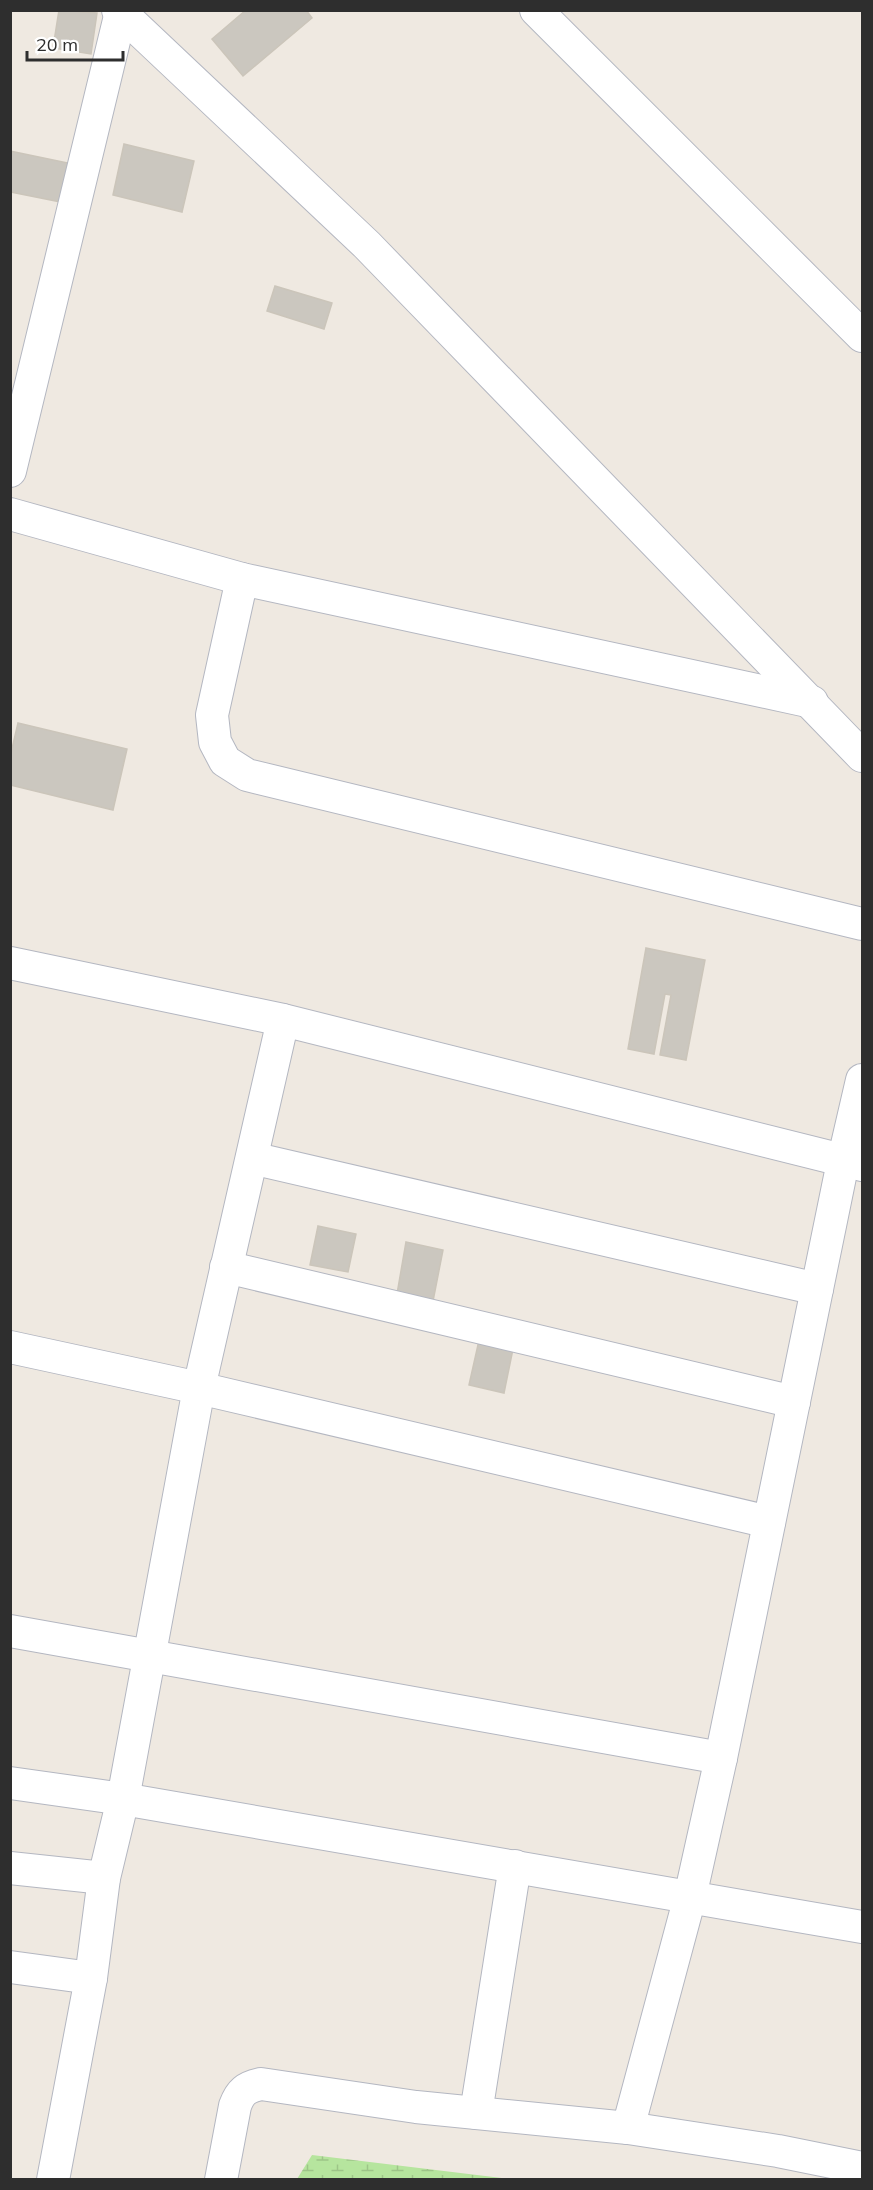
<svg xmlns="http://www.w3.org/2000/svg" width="873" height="2190" font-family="Mulish,sans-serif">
<defs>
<pattern id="wetland-marsh" width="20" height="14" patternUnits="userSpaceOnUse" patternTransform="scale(1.5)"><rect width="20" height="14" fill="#b6e59e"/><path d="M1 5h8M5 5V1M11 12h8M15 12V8" fill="none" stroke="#9dc588"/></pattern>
</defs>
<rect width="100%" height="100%" fill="#efe9e1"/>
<!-- wetland -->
<polygon fill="url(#wetland-marsh)" points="312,2155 510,2179 297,2179"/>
<!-- building -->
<g fill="#cbc7bf" stroke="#cbc5ba" stroke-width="1.5">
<polygon points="59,10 97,13 91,54 53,48"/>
<polygon points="246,10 306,10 312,18 243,76 212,39"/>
<polygon points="124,144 194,161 182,212 113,195"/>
<polygon points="10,151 68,163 61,202 10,192"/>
<polygon points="275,286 332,303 324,329 267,311"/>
<polygon points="18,723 127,749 113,810 10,785 10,757"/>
<polygon points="646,948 705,960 686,1060 660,1055 671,995 665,994 654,1054 628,1049"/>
<polygon points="318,1226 356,1234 348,1272 310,1265"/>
<polygon points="406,1242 443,1250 433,1301 397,1294"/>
<polygon points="480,1336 514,1344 504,1393 469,1385"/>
</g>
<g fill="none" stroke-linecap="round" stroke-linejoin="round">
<defs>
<g id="minor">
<polyline points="118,10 367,245 862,756"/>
<polyline points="536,10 862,336"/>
<polyline points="10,471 121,12"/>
<polyline points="10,514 242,579 812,702"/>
<polyline points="242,579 212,715 215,742 225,761 247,775 862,924"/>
<polyline points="10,963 283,1020 862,1165"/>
<polyline points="252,1158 817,1289"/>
<polyline points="226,1267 794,1402"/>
<polyline points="10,1347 199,1388 769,1522"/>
<polyline points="10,1631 721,1758"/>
<polyline points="10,1783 123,1799 862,1927"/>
<polyline points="10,1868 104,1878"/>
<polyline points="10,1967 91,1978"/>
<polyline points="476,2113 515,1866"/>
<polyline points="628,2128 690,1897 721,1758 843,1162 862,1080"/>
<polyline points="53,2180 91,1978 104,1878 123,1799 199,1388 283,1020"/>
<path d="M221,2180L235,2106C240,2092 246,2087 261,2084L416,2107L628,2128L778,2151L862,2168"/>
</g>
</defs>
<!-- minor casing -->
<use href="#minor" stroke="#b4b7c1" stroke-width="34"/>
<!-- minor -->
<use href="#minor" stroke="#fff" stroke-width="32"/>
</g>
<!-- border -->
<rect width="873" height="2190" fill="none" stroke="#2e2e2e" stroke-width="24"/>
<!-- scale -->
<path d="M27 51v9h96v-9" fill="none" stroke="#2e2e2e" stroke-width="3"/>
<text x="36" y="51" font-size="18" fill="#2e2e2e" stroke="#ffffff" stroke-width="4.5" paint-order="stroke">20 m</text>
</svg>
